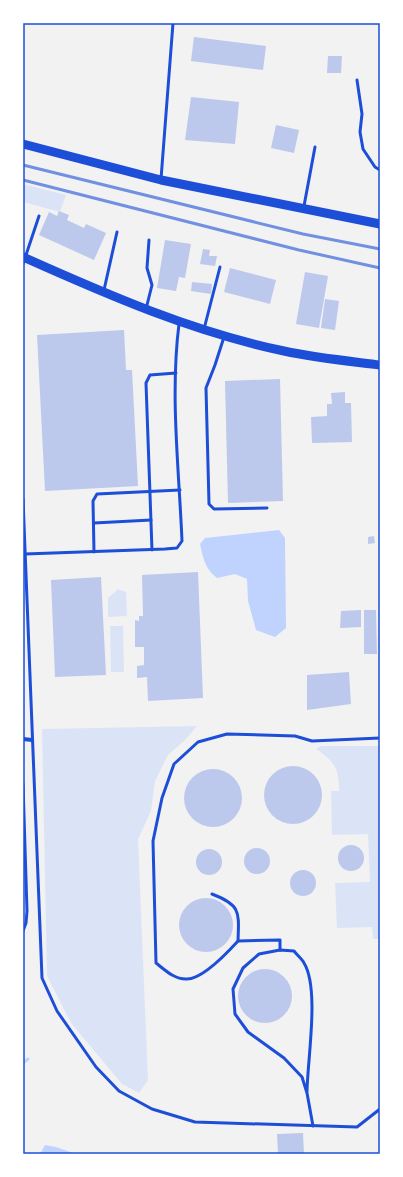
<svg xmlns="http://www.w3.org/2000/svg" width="403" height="1177" font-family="'Archivo Narrow',sans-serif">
<rect width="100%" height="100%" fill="#f2f2f2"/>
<!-- green -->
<g fill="#dbe4f7">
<polygon points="23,184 66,195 60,212 23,202"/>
<polygon points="118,589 126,592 127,616 108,617 108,598"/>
<polygon points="110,626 123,626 124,672 111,672"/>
<polygon points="197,726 185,740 168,755 155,781 151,811 138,839 148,1080 139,1093 122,1084 71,1023 47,976 42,729"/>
<path d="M321,746H380V939H373L372,927L337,928L335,883L370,882L368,834L332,835L331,791H339C339,768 335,762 316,749Z"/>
</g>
<!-- water -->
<g fill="#bfd3fe">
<path d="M279,530L285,538L286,628L275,637L256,630L248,601L247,579L235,574L217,578C205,569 203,558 200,544L205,538Z"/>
<polygon points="45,1145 56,1147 76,1154 40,1154"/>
</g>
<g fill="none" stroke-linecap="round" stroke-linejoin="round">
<!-- stream -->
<polyline stroke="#bfd3fe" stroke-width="3" points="23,1063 28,1059"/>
</g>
<!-- building -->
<g fill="#bdc9ec">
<polygon points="194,37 266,46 263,70 191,61"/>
<polygon points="328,56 342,56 341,73 327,73"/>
<polygon points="191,97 239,102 235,144 185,140"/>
<polygon points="276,125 299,130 294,153 271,148"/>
<polygon points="59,211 69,215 67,220 84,228 86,224 106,233 94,260 39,235 49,212 57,216"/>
<polygon points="165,240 191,244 185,278 179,277 176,291 157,288"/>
<polygon points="203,249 210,250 209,256 217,256 215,266 200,264"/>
<polygon points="230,268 276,280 270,304 224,292"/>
<polygon points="305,272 328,276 319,328 296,324"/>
<polygon points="192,282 212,284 211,294 191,291"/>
<polygon points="325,299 339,301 335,330 321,328"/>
<polygon points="124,330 126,370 132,370 138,486 45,491 37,335"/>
<polygon points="280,379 283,501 228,503 225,381"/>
<polygon points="345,392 345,403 351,403 352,442 312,443 311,417 327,416 327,404 332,404 331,393"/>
<polygon points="374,536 375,543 368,544 368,537"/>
<polygon points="198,572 203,698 148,701 147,677 137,678 137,666 144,665 144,647 135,647 135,620 139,621 139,616 143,616 142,575"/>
<polygon points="101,577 106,675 55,677 51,580"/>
<polygon points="361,610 361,627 340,628 341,611"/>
<polygon points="364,610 376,610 377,654 364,654"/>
<polygon points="349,672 351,704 307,710 307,675"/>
<circle cx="293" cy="795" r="29"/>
<circle cx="213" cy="798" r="29"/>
<circle cx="351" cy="858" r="13"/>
<circle cx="257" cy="861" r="13"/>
<circle cx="209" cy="862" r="13"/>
<circle cx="303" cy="883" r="13"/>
<circle cx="206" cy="925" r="27"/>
<circle cx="265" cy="996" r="27"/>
<polygon points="303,1133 304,1154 278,1154 277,1134"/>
</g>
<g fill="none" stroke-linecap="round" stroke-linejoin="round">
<!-- service -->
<g stroke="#1d4ed8" stroke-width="3">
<polyline points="357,80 362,114 360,132 363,149 375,167 380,170"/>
<polyline points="161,179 173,23"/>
<polyline points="304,206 315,147"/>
<polyline points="23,264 39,216"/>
<polyline points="104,290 117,232"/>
<polyline points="146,309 152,285 147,268 149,240"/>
<polyline points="204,329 220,267"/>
<polyline points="224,337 215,365 206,388 209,504 214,509 267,508"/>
<polyline points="23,499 42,978 57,1011 96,1067 119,1091 152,1109 195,1122 357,1127 380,1109"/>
<polyline points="94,523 151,520"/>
<polyline points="152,550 146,383 150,375 176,373"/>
<polyline points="94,552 93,501 97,494 180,490"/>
<path d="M25,554L165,549L177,548L182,541C179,469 170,395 179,324"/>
<polyline points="23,784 27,911 26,923 23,931"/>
<path d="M212,894C241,905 239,912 238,941L280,940V950"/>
<path d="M238,941C228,952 202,980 186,979C174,979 165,970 156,963L153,841L162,798L174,764L198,742L227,734L295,736L312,741L380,738"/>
<path d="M307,1093C307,1062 320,989 304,963C302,959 297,955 294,951L280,950L259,954L243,968L233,989L235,1014L248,1032L284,1058L302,1077L307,1093L313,1126"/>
</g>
<!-- minor -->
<polyline stroke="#1d4ed8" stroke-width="4" points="23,739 32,740"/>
<!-- primary -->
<g stroke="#1d4ed8" stroke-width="9">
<polyline points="23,144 161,180 380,224"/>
<path d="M23,257C108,295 193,332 284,351C316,358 348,361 380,365"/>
</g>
<!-- rail -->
<g stroke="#7290e2" stroke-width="3">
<polyline points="23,165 303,234 380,249"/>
<polyline points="23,180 299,250 380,268"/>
</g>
</g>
<!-- border -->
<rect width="403" height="1177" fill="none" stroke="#ffffff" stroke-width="48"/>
<rect x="24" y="24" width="355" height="1129" fill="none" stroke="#1d4ed8" stroke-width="1.5"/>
</svg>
